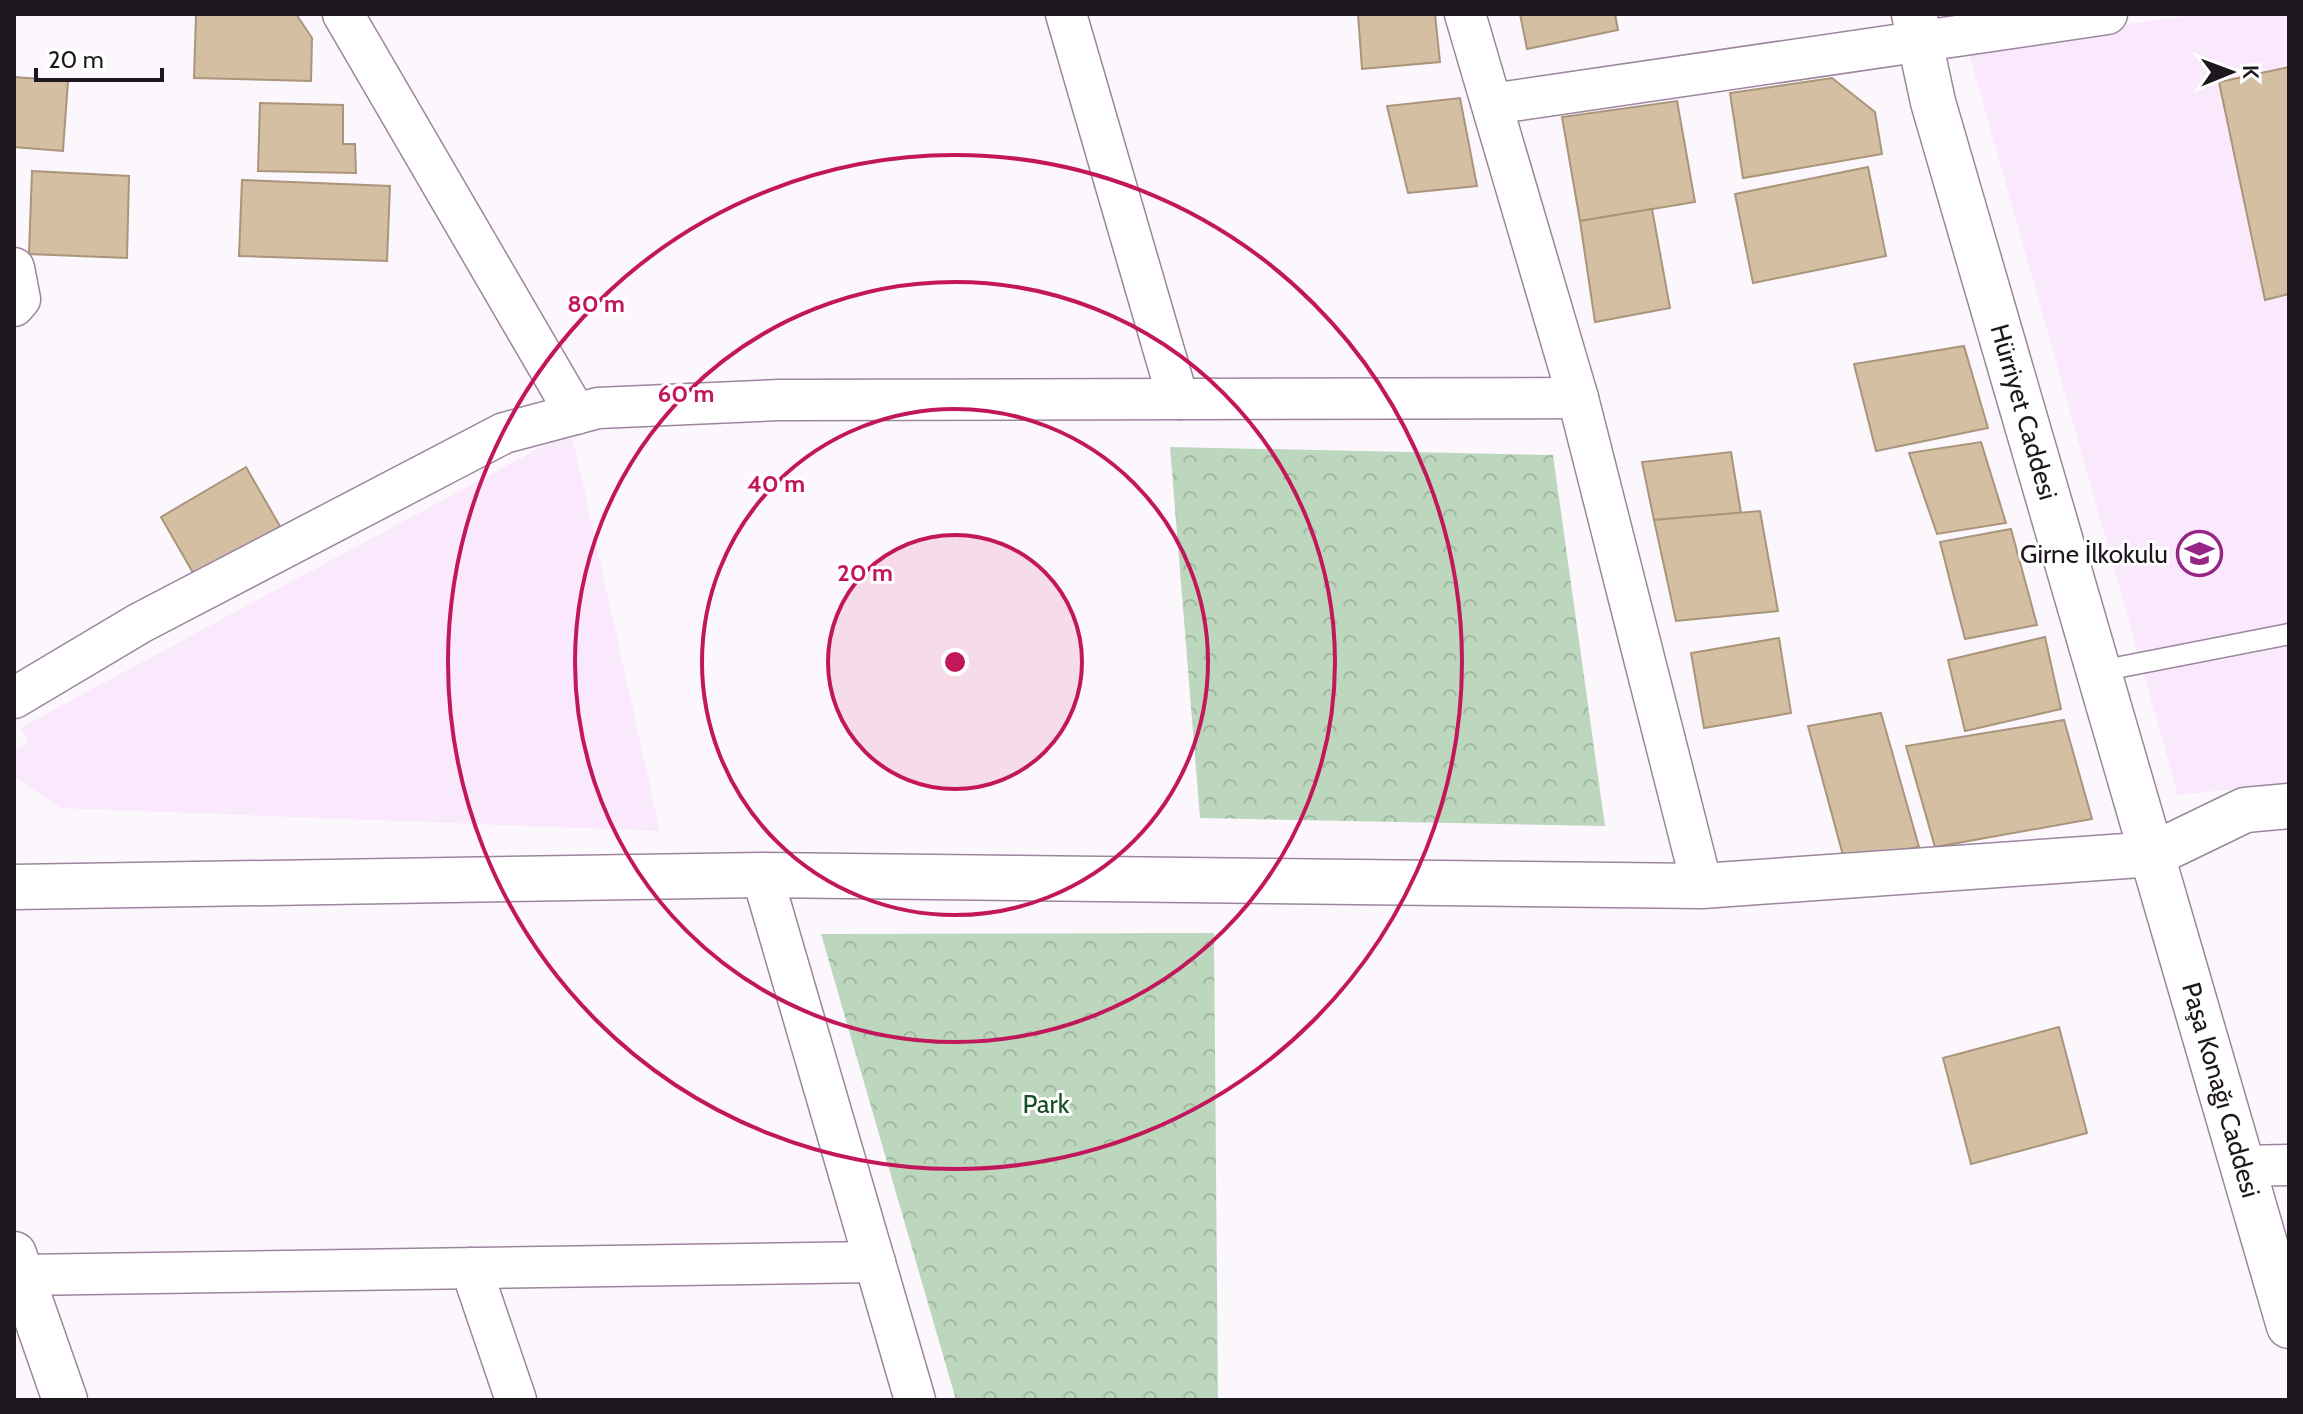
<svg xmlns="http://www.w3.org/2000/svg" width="2303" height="1414" font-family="Cabin,sans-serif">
<defs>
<pattern id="park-crowns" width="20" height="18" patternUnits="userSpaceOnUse" patternTransform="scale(2)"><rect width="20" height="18" fill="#bcd7be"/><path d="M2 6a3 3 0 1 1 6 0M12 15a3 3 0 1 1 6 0" fill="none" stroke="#a1b8a3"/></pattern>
</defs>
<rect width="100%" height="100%" fill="#fcf7fc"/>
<!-- built -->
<g fill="#fae8fc">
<polygon points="2202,14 2289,14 2289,783 2178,795 1967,46"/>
<polygon points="571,431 660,831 61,808 14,777 14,750 29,742 20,728"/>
</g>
<!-- park -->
<g fill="url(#park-crowns)">
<polygon points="1170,447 1553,455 1605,826 1200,818"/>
<polygon points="1214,933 1218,1400 956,1400 821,934"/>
</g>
<!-- building -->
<g fill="#d4bfa3" stroke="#aa957b" stroke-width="2">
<polygon points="196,14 296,14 312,38 311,81 194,78"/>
<polygon points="1358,14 1435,14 1440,62 1362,69"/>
<polygon points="1520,14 1615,14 1618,30 1527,49"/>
<polygon points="2289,67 2289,294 2265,300 2219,82"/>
<polygon points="14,77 68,81 63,151 14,147"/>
<polygon points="1832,78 1875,112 1882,154 1743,178 1730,93"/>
<polygon points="1460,98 1477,186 1408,193 1387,106"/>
<polygon points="1677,101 1695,202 1580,221 1562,117"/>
<polygon points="260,103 343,105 343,144 355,144 356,173 258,171"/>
<polygon points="1868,167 1886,256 1753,283 1735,194"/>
<polygon points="32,171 129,176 127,258 29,254"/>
<polygon points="242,180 390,186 387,261 239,256"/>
<polygon points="1652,209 1670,308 1595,322 1580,221"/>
<polygon points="1964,346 1988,428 1876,451 1854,364"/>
<polygon points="1981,442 2006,523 1937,534 1909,453"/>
<polygon points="1731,452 1741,513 1654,520 1642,462"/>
<polygon points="246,467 281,528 196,578 161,517"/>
<polygon points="1760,511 1778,611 1676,621 1654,520"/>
<polygon points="2011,529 2037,625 1965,639 1940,542"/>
<polygon points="2045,637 2061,709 1965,731 1948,660"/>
<polygon points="1779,638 1791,713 1704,728 1691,653"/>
<polygon points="1881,713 1919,847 1844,859 1808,726"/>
<polygon points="2064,720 2092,819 1935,847 1906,746"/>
<polygon points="2059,1027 2087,1133 1971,1164 1943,1058"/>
</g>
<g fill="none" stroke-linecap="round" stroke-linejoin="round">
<defs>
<polyline id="service" points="2100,671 2289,634"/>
<g id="minor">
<polyline points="343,14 576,414"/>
<polyline points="1066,14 1178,399"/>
<polyline points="1465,14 1578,398 1702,886"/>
<polyline points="1492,104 2107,14"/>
<polyline points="14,268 20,299 14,306"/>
<polyline points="14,698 140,623 504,433 598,408 780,400 1578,398"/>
<polyline points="762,875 915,1400"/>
<polyline points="2243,1166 2289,1165"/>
<polyline points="471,1268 516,1400"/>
<polyline points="21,1275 875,1262"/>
</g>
<g id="tertiary">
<polyline points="1914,14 1933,102 2289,1326"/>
<polyline points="14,887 762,875 1702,886 2154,854 2245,810 2289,806"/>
<polyline points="14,1254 65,1400"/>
</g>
</defs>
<!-- service casing -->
<use href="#service" stroke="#9c859e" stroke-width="23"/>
<!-- minor casing -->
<use href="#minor" stroke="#9c859e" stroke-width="43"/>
<!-- tertiary casing -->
<use href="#tertiary" stroke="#9c859e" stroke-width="47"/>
<!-- service -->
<use href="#service" stroke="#fff" stroke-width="20"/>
<!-- minor -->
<use href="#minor" stroke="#fff" stroke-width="40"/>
<!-- tertiary -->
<use href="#tertiary" stroke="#fff" stroke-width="44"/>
</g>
<!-- distance rings -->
<circle cx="955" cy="662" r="127" fill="#c2185b" fill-opacity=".12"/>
<g fill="none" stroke="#c2185b" stroke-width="4">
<circle cx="955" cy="662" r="127"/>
<circle cx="955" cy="662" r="253"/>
<circle cx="955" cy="662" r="380"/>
<circle cx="955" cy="662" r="507"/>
</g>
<!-- icons -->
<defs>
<symbol id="school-ring" viewBox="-11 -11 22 22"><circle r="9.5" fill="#fff" stroke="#952686" stroke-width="1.5"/><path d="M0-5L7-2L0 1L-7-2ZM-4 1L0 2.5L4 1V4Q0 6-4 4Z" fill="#952686"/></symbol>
</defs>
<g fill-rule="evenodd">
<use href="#school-ring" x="2174" y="528" width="51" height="51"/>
</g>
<g text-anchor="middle" stroke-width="6" stroke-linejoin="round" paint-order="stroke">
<!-- street labels -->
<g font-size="26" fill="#1f1720" stroke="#fff">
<text transform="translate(2024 412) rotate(74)" y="9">Hürriyet Caddesi</text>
<text transform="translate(2221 1090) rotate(74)" y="9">Paşa Konağı Caddesi</text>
</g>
<!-- poi labels -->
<g font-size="26" fill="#1f1720" stroke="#fff" text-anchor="end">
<text x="2168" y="563">Girne İlkokulu</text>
</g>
<!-- park labels -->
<g font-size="26" fill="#164f22" stroke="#fff">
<text x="1046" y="1113">Park</text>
</g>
</g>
<circle cx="955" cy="662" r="12" fill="#c2185b" stroke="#fff" stroke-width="4"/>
<g font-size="24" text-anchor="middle" font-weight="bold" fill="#c2185b" stroke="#fff" stroke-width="6" stroke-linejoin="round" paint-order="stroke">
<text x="596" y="312">80 m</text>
<text x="686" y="402">60 m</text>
<text x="776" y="492">40 m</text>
<text x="865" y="581">20 m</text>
</g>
<!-- border -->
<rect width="2303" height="1414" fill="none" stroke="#1f1720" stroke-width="32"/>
<!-- north arrow -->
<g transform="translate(2231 72) rotate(89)" stroke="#ffffff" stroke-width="6" paint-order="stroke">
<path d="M0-6L14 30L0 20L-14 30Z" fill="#1f1720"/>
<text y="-12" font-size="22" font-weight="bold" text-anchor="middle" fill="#1f1720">K</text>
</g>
<!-- scale -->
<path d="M36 68v12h126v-12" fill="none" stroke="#1f1720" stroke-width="4"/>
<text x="48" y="68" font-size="24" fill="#1f1720" stroke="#ffffff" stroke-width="6" paint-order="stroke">20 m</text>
</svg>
